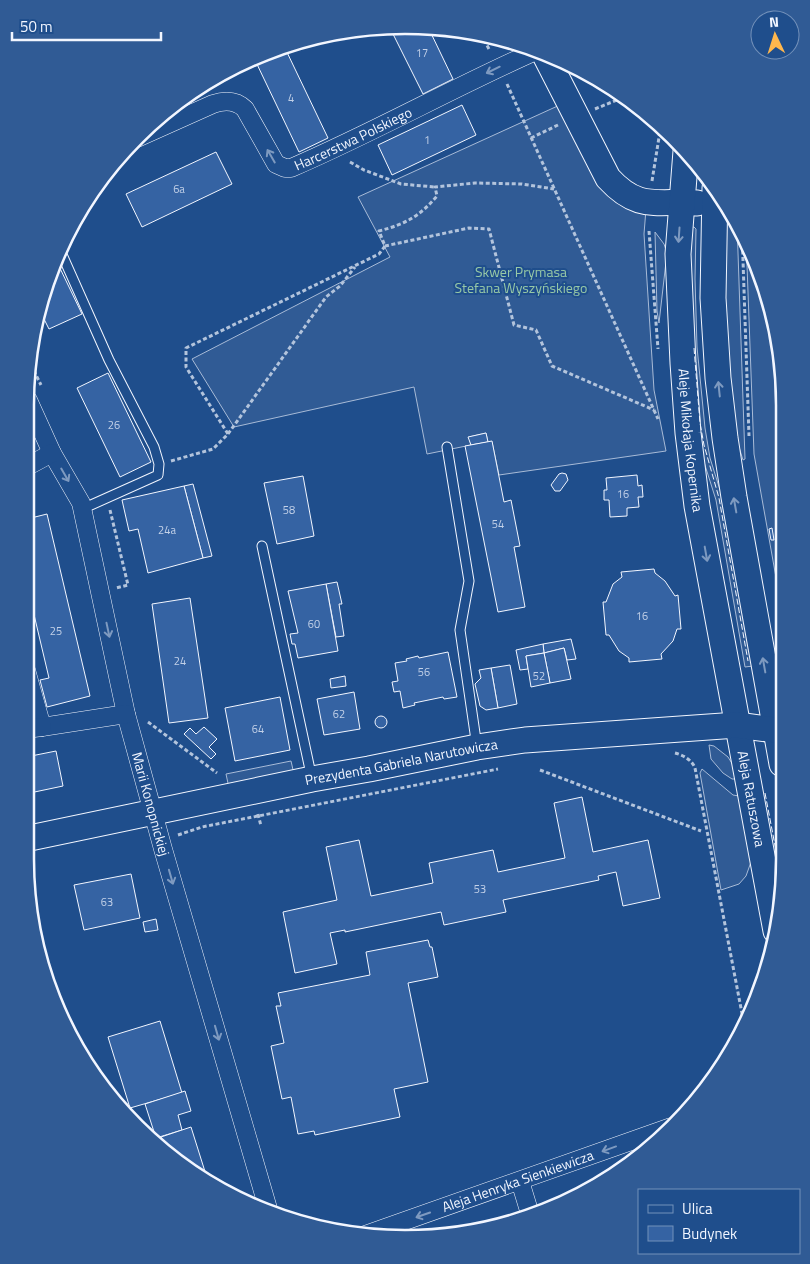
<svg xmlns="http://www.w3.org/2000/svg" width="810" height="1264" font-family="'Titillium Web',sans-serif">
<rect width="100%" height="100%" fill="#1f4e8c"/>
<!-- built -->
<g fill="#305b95" stroke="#a8bbd7">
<polygon points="562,104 646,209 644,234 654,390 666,451 499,475 492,442 488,442 486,433 469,437 471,445 427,454 414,387 234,427 192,359 390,257 358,197"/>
<polygon points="725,204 737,223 745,459 743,460 738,444 729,371 725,302"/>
<polygon points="691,227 694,227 696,229 695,279 697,347 705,428 710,458 725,506 753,666 745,667 716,500 703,459 701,446 689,289"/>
<polygon points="655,232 664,244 667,253 659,323 657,311"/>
<polygon points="746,238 772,307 784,380 783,600 780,600 754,454"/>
<polygon points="709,745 714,746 728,757 733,765 736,779 732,779 723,773 711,759"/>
<polygon points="291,761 294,774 229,788 226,774"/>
<polygon points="702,769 733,795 739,796 751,862 746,876 739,884 721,890 700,773"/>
</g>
<!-- building -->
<g fill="#3563a3" stroke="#f2f6ff">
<polygon points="389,26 428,27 453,79 423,94"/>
<polygon points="284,46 328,138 299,152 254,58"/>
<polygon points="462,105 476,135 392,175 378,145"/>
<polygon points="216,152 232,184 142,227 126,194"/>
<polygon points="57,262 82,314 49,329 41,313"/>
<polygon points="108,373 151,462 120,477 77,388"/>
<polygon points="486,433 488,442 471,445 468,437"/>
<polygon points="492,441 504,502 511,500 520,546 514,547 525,607 498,612 465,446"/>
<polygon points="562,473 566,474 568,480 560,491 555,491 551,485 559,474"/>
<polygon points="637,475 638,486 642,485 643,497 638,497 639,507 627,508 627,516 610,517 609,500 604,500 604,490 607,490 606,478"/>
<polygon points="303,476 314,536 277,544 264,483"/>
<polygon points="193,484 212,556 203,558 184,486"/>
<polygon points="184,486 203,558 148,573 138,529 129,531 122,500"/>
<polygon points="47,514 90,696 47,707 40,680 49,678 27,585 27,519"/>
<polygon points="772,528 774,540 771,540 769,529"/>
<polygon points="654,569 655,573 665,581 675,596 678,595 681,629 677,629 673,641 661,654 662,659 629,662 629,658 619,651 609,635 606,635 603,602 606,602 613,584 622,577 621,572"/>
<polygon points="337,582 342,604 339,604 344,636 336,637 326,584"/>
<polygon points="326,584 338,651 298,658 295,644 292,644 290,634 298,633 288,591"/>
<polygon points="190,598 208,718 169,723 152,604"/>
<polygon points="571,639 576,659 567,660 564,648 544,653 543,644"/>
<polygon points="543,644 544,653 526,656 528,669 520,670 516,650"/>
<polygon points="564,648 571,679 550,683 544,653"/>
<polygon points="448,652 457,697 444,699 443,697 414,703 415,705 403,708 400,691 394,692 392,682 398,681 395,663 407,661 406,659 418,656 419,658"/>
<polygon points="544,653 550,683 531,687 526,656"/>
<polygon points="510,665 517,704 498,708 491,668"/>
<polygon points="491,668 498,708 486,710 480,706 475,684 481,678 479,670"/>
<polygon points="345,676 346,686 331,688 330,679"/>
<polygon points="354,692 360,729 324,735 317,699"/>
<polygon points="280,697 290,750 235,761 225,708"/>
<circle cx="381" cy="722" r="6"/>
<polygon points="204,727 217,739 209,747 216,754 211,759 184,734 190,728 196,734"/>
<polygon points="56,751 63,786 25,794 26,757"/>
<polygon points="582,797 593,852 648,840 660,898 623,906 616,872 598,876 599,880 503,900 506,912 444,925 441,912 345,932 345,930 330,933 337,964 295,973 283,912 337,900 326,847 359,840 371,896 433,883 429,863 493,850 498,872 565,858 554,803"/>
<polygon points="131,874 140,918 84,930 74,885"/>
<polygon points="28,877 31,877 34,893 31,893"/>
<polygon points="156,919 158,930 145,932 143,922"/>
<polygon points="428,940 430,947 432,947 438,977 408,983 428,1082 394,1089 400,1117 315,1135 314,1131 298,1134 291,1097 282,1099 271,1046 284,1043 276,1006 281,1006 278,993 370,975 366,952"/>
<polygon points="160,1021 182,1093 130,1108 108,1037"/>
<polygon points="185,1091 191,1111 178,1115 182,1130 156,1138 145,1104"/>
<polygon points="191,1127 207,1178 174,1161 165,1151 161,1137"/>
</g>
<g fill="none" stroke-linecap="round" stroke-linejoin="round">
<defs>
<g id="lane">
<polyline points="60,250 109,360 154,447 159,464 158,475 82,509"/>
<polyline points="447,447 469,581 460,630 477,747"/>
<polyline points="262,546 312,779"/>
</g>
<g id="street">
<path id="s1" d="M137,138L213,104C225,100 236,100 245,109L276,164L285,168H291C375,132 454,87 538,50"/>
<path id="s2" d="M28,400L52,453L81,503L126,714L163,849L269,1212"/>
<polyline points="28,466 52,453"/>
<polyline points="26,670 42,727 126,714"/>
<polyline points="26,729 42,727"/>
<polyline points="520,1181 530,1214"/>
<path id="s3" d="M365,1235L671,1127"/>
</g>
<g id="secondary">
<path d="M544,53L608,178C639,212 657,200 697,203"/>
<path id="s4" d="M686,151L678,254L683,363L688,433L697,506L776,931"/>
<polyline points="715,188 713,298 718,378 725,438 734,497 782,764"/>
<path id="s5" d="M25,839L312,779L369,769L477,747L525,740L737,725L783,731"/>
</g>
</defs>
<!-- lane casing -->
<use href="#lane" stroke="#f2f6ff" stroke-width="11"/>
<!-- street casing -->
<use href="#street" stroke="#f2f6ff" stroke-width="19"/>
<!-- secondary casing -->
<use href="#secondary" stroke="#f2f6ff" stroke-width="27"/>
<!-- path -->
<g stroke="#b3c4dc" stroke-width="3" stroke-dasharray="4 2.5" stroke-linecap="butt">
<polyline points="481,34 490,51"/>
<polyline points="218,84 220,75"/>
<polyline points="507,84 658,419"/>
<polyline points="595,109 624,97"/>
<polyline points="531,138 558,125"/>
<polyline points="350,162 364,170 401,184 435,187"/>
<polyline points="652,181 661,125"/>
<polyline points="649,231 658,349"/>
<polyline points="742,231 749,436"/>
<polyline points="385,246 469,228 489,229 514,325 536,330 552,366 654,410"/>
<polyline points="28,359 41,385"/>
<polyline points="228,434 326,297 340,286 355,267"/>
<path d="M171,461L213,449L228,434L186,367V348L379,254L385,246L379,231C405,224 419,217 437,196L435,187L475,183L522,184L554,189"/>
<polyline points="110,510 128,585 116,588"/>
<polyline points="148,722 217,773"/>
<path d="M675,753C683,755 692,760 695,768L744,1024"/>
<polyline points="540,770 701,831"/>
<polyline points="258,814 261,826"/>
<polyline points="178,835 202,827 498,769"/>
<polyline points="289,1213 291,1220"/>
</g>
<!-- lane -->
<use href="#lane" stroke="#1f4e8c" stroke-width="9"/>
<!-- street -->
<use href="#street" stroke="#1f4e8c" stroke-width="18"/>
<!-- secondary -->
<use href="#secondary" stroke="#1f4e8c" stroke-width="25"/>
<!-- fence -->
<g stroke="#f2f6ff" stroke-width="1" stroke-dasharray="6 2.5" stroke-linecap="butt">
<polyline points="694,348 700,423 704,445 719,498 748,661"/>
<polyline points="765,793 782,882"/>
</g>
</g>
<!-- one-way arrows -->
<defs><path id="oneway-shaft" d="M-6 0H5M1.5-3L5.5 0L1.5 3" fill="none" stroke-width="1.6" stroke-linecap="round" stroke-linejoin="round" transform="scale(1.25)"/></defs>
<g stroke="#7e9ac0">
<use href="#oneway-shaft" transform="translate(493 70) rotate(154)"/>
<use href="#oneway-shaft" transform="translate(271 156) rotate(-120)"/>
<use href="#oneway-shaft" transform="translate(679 235) rotate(94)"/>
<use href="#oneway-shaft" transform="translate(719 389) rotate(-96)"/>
<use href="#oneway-shaft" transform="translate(65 475) rotate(60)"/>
<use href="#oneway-shaft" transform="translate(735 505) rotate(-100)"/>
<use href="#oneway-shaft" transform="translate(706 554) rotate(80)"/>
<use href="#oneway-shaft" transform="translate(108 630) rotate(78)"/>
<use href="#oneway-shaft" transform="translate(764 665) rotate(-100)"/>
<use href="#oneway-shaft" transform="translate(171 877) rotate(74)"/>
<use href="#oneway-shaft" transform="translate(217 1033) rotate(74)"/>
<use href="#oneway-shaft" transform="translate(609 1149) rotate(160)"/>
<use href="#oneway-shaft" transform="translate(423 1215) rotate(161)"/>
</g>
<g text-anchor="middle" stroke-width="4" stroke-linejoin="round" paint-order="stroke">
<!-- number labels -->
<g font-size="11" fill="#c3d1e8">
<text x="422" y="57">17</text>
<text x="291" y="102">4</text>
<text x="427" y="144">1</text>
<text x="179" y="193">6a</text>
<text x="114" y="429">26</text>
<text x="623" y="498">16</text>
<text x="289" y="514">58</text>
<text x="498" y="528">54</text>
<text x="167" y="534">24a</text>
<text x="642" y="620">16</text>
<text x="314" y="628">60</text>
<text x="56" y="635">25</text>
<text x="180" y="665">24</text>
<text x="424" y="676">56</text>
<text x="539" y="680">52</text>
<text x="339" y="718">62</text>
<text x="258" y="733">64</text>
<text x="480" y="893">53</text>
<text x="107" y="906">63</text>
</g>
<!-- street labels -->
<g font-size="14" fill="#f2f6ff" stroke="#1f4e8c">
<text dy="5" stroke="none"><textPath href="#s1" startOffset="265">Harcerstwa Polskiego</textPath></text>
<text dy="5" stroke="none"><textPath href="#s4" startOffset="290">Aleje Mikołaja Kopernika</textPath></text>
<text dy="5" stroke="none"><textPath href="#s5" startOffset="384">Prezydenta Gabriela Narutowicza</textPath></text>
<text dy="5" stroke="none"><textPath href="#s4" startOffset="654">Aleja Ratuszowa</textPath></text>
<text dy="5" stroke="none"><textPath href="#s2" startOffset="425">Marii Konopnickiej</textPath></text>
<text dy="5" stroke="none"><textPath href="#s3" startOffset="162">Aleja Henryka Sienkiewicza</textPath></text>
</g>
<!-- park labels -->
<g font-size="14" fill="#97c8a6" stroke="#1f4e8c">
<text x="521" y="277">Skwer Prymasa<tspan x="521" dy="16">Stefana Wyszyńskiego</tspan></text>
</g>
</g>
<!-- crop -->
<path d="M0 0H810V1264H0ZM405 34H405A371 371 0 0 1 776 405V859A371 371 0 0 1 405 1230H405A371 371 0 0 1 34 859V405A371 371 0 0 1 405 34Z" fill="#305b95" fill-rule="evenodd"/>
<path fill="none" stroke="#f2f6ff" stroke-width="2.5" d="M405 34H405A371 371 0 0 1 776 405V859A371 371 0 0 1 405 1230H405A371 371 0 0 1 34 859V405A371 371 0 0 1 405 34Z"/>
<!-- legend -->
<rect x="638" y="1189" width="162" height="65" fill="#1f4e8c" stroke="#7391ba"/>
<rect x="648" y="1205" width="25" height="8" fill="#1f4e8c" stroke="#7391ba"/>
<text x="682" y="1214" font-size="15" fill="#f2f6ff">Ulica</text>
<rect x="648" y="1226" width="25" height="15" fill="#3563a3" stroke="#7391ba"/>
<text x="682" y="1239" font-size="15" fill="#f2f6ff">Budynek</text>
<!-- north arrow -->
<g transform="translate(775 35) rotate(356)"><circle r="24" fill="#1f4e8c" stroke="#7391ba"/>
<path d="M0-4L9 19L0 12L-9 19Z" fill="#ffb74d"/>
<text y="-8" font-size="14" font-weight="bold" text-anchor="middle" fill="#f2f6ff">N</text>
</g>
<!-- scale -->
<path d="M12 32v8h149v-8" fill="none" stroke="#f2f6ff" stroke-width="2.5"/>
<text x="20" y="32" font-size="15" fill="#f2f6ff" stroke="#1f4e8c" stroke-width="4" paint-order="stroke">50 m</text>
</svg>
